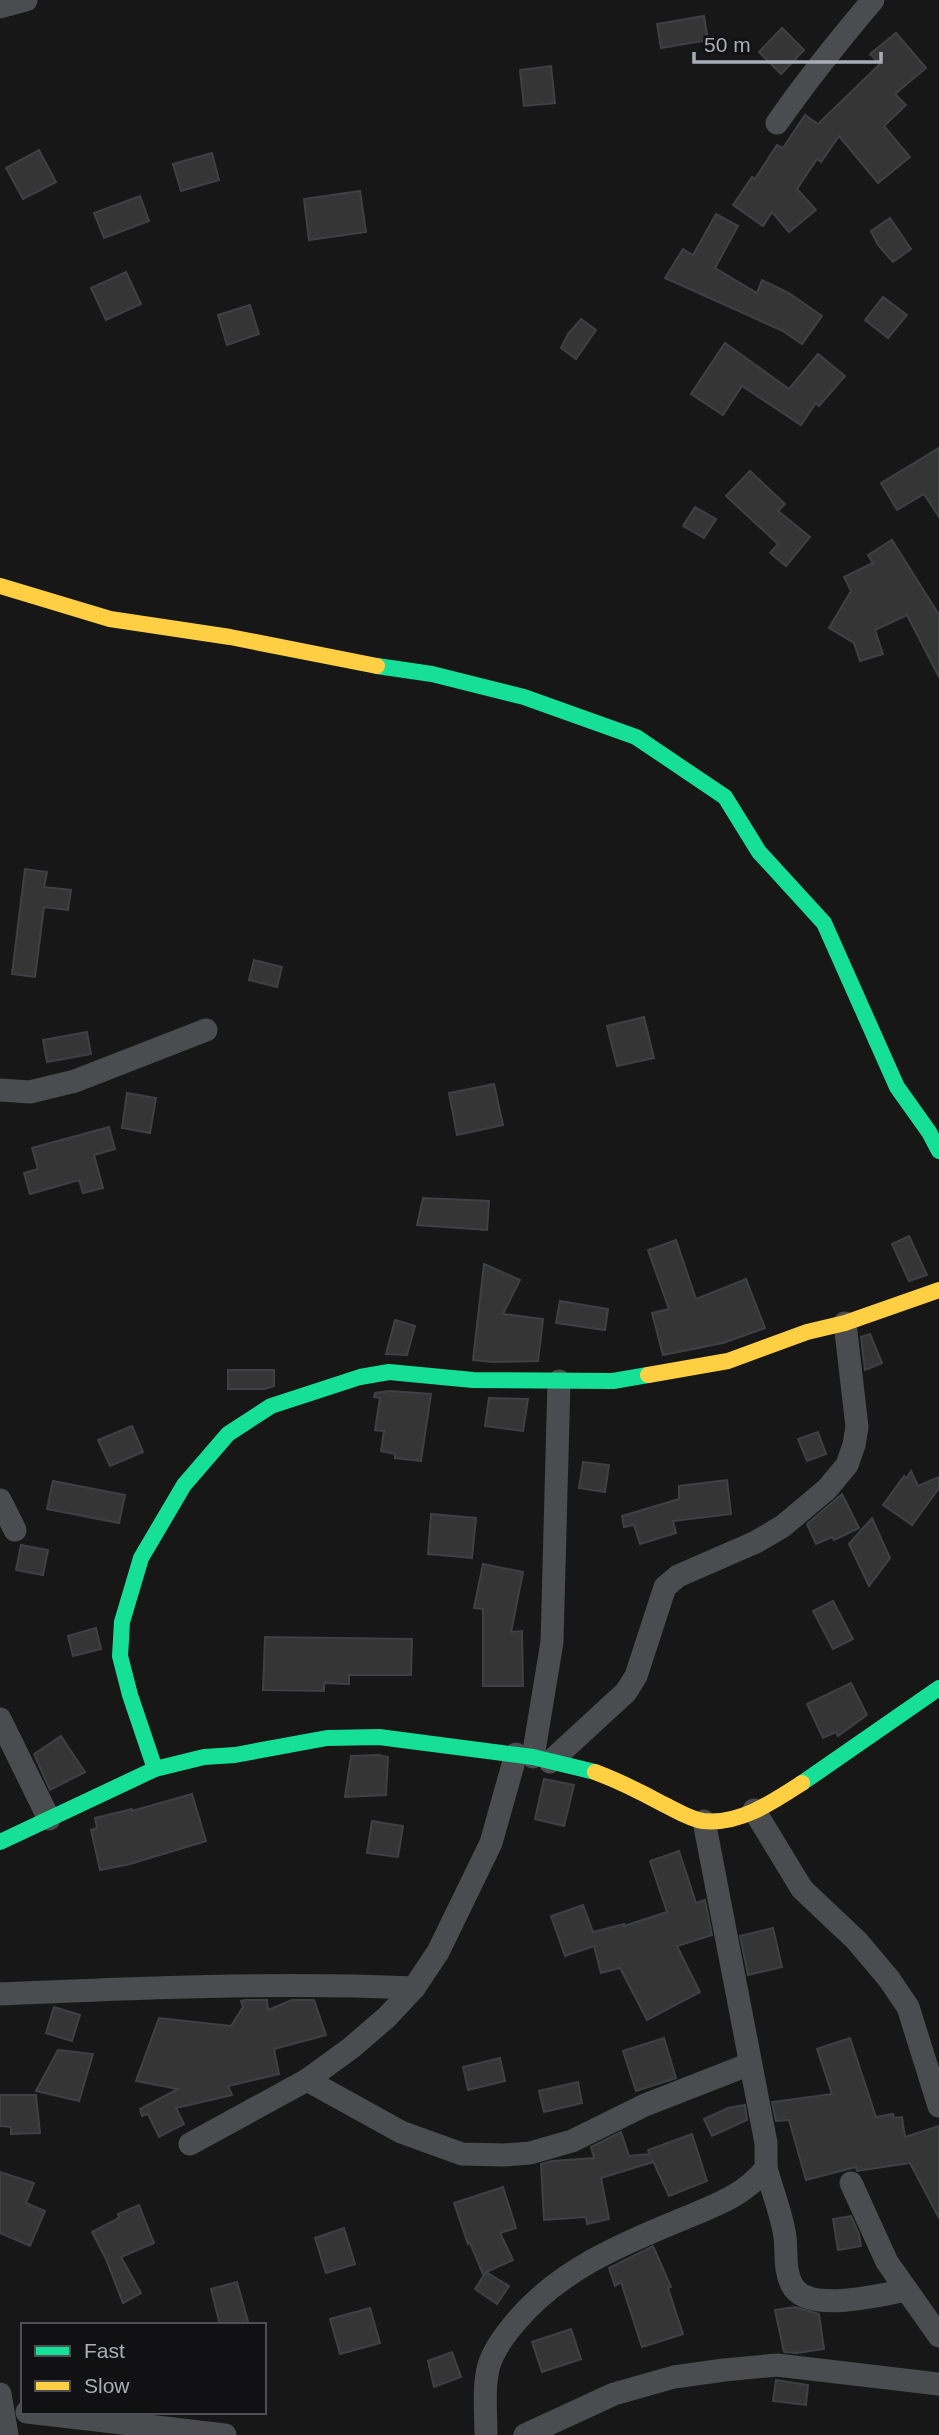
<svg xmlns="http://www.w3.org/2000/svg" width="939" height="2435" font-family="Arial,sans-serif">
<rect width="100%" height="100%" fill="#171717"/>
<!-- building -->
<g fill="#353536" stroke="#3f4043" stroke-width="2">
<polygon points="704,16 708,40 661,48 657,24"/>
<polygon points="782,28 804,50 781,74 759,52"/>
<polygon points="896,33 926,68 895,94 906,105 884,126 910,157 878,183 839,136 821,162 817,159 797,189 816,210 789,232 772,212 763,226 733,205 752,177 755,179 777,145 783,148 805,115 818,124 880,64 870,54"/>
<polygon points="551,66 555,103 524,106 520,70"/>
<polygon points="39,150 56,182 23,199 6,168"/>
<polygon points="212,153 219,180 181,191 173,164"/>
<polygon points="360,191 366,232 309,240 304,199"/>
<polygon points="140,196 149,221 104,238 94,213"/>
<polygon points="716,214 738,226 715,268 757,293 762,280 789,293 822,316 802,344 783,331 665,278 683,249 693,255"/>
<polygon points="890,218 911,249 893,262 878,245 871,231"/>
<polygon points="126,272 141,304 106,320 91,288"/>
<polygon points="883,297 907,315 888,338 865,320"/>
<polygon points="250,305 259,334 227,345 218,315"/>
<polygon points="581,319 596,330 576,359 561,348 568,334"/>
<polygon points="725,343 789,389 818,354 845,376 819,406 816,403 801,425 742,386 723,415 691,394"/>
<polygon points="939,448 939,517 924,494 897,510 881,483"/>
<polygon points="750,471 785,504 778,511 810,537 786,566 770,553 778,544 726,496"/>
<polygon points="695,507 716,519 704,538 683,526"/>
<polygon points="892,540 939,615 939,677 907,615 875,630 883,654 860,661 854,643 829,628 851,591 844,577 873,563 868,555"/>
<polygon points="25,869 47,872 44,887 71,890 68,910 44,907 35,977 12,974"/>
<polygon points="254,960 282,967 277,987 249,980"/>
<polygon points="644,1017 654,1058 617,1066 607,1026"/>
<polygon points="87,1032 91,1054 47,1062 43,1040"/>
<polygon points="494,1084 503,1125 457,1135 449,1093"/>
<polygon points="127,1093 156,1098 150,1133 122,1128"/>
<polygon points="109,1127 115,1149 94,1155 103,1188 83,1193 79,1180 30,1194 24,1173 38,1169 32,1148"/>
<polygon points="423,1198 489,1201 487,1230 417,1225"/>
<polygon points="909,1236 927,1275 909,1281 892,1244"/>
<polygon points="676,1240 696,1299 746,1279 765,1328 723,1343 663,1355 652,1313 669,1309 648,1250"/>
<polygon points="484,1264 520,1280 503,1314 543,1319 538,1361 493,1362 473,1360"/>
<polygon points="560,1301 608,1309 605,1330 556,1323"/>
<polygon points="395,1320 415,1326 407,1355 386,1354"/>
<polygon points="870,1334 882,1363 865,1370 861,1337"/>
<polygon points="228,1370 274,1370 274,1386 264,1389 228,1389"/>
<polygon points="390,1391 431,1394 421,1461 395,1458 395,1454 381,1451 384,1431 375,1430 380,1398 374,1397 375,1393"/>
<polygon points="489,1398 528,1399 523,1431 485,1426"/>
<polygon points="132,1426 143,1452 110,1466 98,1440"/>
<polygon points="818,1432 826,1454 807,1461 798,1439"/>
<polygon points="583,1462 609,1465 605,1492 579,1488"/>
<polygon points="911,1471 918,1486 939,1477 939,1488 912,1525 883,1505 904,1476 907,1478"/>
<polygon points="727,1480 731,1514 673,1521 676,1533 640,1544 634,1525 624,1527 622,1516 679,1499 679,1486"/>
<polygon points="53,1481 125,1495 119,1523 47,1509"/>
<polygon points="842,1494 859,1528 834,1540 832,1537 816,1544 807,1524"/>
<polygon points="431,1514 476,1518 472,1558 428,1554"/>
<polygon points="872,1518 890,1558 869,1586 849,1544"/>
<polygon points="21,1545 48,1550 43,1575 16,1570"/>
<polygon points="483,1564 523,1572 511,1632 522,1631 523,1686 483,1686 483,1609 474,1608"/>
<polygon points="833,1601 853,1639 833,1649 813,1611"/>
<polygon points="96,1628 101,1649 73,1656 68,1636"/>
<polygon points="265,1637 412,1639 411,1675 349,1675 349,1684 324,1683 324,1691 263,1690"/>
<polygon points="851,1683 867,1715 838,1736 836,1732 823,1738 807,1704"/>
<polygon points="61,1736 85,1772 50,1790 34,1754"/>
<polygon points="378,1755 388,1757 386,1795 345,1797 351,1756"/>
<polygon points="544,1779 574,1785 564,1826 535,1819"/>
<polygon points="192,1794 206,1841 130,1864 100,1870 91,1830 97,1828 95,1818 132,1809 132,1811"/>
<polygon points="372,1821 403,1826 398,1857 367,1853"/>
<polygon points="679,1851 696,1903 705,1900 712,1935 677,1946 700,1992 647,2020 620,1968 601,1973 594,1946 565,1956 551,1916 583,1905 593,1932 624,1924 624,1926 667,1912 650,1861"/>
<polygon points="773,1928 782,1967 748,1975 740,1936"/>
<polygon points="245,2000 267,2000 268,2010 292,2000 314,2000 326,2035 274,2049 279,2074 228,2086 232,2095 176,2108 184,2124 159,2137 148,2114 142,2116 140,2109 178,2089 136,2081 159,2018 231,2026 243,2007 241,2001"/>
<polygon points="54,2007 80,2015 72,2041 46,2033"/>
<polygon points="664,2038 676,2078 636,2091 623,2051"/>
<polygon points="850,2038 876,2117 893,2114 894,2118 902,2117 905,2137 939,2126 939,2218 910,2163 857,2171 856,2167 806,2180 789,2120 776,2121 772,2102 832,2094 817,2049"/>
<polygon points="58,2050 93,2054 79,2101 36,2091"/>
<polygon points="500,2058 505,2081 468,2090 463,2067"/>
<polygon points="578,2082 582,2103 544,2112 539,2091"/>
<polygon points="0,2095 36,2095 40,2133 11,2134 11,2127 0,2126"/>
<polygon points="745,2105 747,2120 712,2136 704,2119 728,2108"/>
<polygon points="621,2132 629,2156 650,2154 648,2150 692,2134 707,2181 669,2196 652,2159 653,2162 601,2178 609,2219 587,2224 586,2217 544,2220 541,2164 552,2161 594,2158 591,2147"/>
<polygon points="0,2172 34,2183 26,2203 45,2211 30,2246 0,2233"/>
<polygon points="503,2187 516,2228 500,2233 513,2260 486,2272 509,2286 497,2304 475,2289 486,2272 483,2274 470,2243 468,2244 454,2203"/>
<polygon points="139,2205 154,2243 121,2257 141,2293 123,2303 106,2259 92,2232 119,2218 118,2214"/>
<polygon points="851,2216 859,2234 861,2246 838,2250 833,2219"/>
<polygon points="344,2228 355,2264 326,2273 315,2238"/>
<polygon points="653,2246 671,2287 668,2288 683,2334 642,2347 621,2282 615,2286 609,2268"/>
<polygon points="237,2282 249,2325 220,2325 211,2289"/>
<polygon points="795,2307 819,2314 824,2349 797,2353 784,2352 775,2310"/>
<polygon points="370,2308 380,2343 340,2354 330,2319"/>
<polygon points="571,2329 581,2359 542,2372 532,2342"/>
<polygon points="452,2352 461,2377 434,2387 428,2361"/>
<polygon points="776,2380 808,2385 806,2405 773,2401"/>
</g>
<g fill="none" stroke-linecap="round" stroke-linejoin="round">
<!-- street -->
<g stroke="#4b4c50" stroke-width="23">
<polyline points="0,7 26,0"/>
<path d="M777,123C807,80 839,40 873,0"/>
<polyline points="0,1090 30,1092 75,1081 206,1030"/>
<polyline points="0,1500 15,1530"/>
<polyline points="0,1719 49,1819"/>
<polyline points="533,1757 552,1642 559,1381"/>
<polyline points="550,1762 626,1692 636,1676 665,1587 678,1576 756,1542 783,1526 827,1489 847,1465 854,1445 857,1427 845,1323"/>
<polyline points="754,1810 802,1889 857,1941 889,1979 908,2007 939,2106"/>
<path d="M0,1994C138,1988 276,1982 414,1988"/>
<polyline points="307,2080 401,2132 462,2154 504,2155 530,2153 572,2141 645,2105 750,2064"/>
<polyline points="190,2144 307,2080 351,2048 387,2017 414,1988 438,1952 491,1843 516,1754"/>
<path d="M766,2168C772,2191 782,2214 785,2237C787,2253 784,2270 792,2285C807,2314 880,2295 906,2290"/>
<polyline points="851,2183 887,2262 939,2336"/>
<polyline points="0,2394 7,2435"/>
<polyline points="27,2412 225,2435"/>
<path d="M486,2435C486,2412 483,2387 489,2365C494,2349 504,2336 514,2324C558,2270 622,2244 685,2218C716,2205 745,2195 766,2168V2143L704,1821"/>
<polyline points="525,2435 614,2394 674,2377 724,2370 777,2365 939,2384"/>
</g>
<!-- fast -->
<g stroke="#16e098" stroke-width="16">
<polyline points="377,666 432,674 524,697 636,737 725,797 759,852 824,923 897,1087 929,1132 939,1151"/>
<polyline points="155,1769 130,1695 120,1656 122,1622 141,1558 184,1485 228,1434 271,1406 360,1377 389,1372 473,1380 613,1381 648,1375"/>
<polyline points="802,1783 939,1688"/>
<polyline points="0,1842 155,1769 204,1757 235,1755 327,1738 379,1737 533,1757 595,1772"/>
</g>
<!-- slow -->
<g stroke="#ffcf43" stroke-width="16">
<polyline points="0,586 110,619 230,637 377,666"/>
<polyline points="648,1375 728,1361 807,1332 845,1323 939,1290"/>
<path d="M595,1772C619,1781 641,1792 663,1804C676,1810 689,1819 703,1821C739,1825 773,1802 802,1783"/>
</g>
</g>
<!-- legend -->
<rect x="21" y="2323" width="245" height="91" fill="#111113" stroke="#4d4f55" stroke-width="2"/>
<rect x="35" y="2346" width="35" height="10" fill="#16e098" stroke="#4d4f55" stroke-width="2"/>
<text x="84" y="2358" font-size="21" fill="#a8adb8">Fast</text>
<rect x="35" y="2381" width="35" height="10" fill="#ffcf43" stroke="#4d4f55" stroke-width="2"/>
<text x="84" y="2393" font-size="21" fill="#a8adb8">Slow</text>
<!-- scale -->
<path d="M694 52v10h187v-10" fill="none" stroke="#a8adb8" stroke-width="3.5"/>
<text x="704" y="52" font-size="21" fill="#a8adb8" stroke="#111113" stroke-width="5" paint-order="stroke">50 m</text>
</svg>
